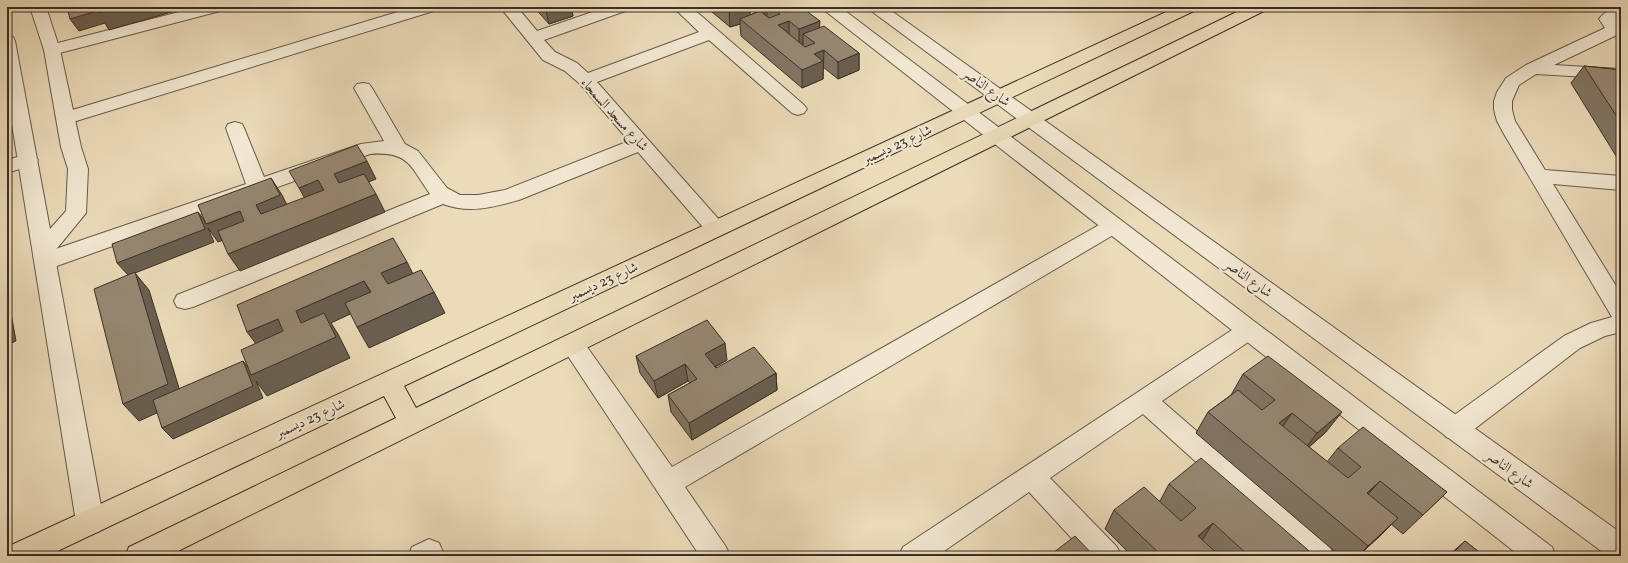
<svg xmlns="http://www.w3.org/2000/svg" width="1628" height="563" font-family="Vollkorn,Amiri,serif">
<rect width="100%" height="100%" fill="#ebdbb9"/>
<filter id="stains"><feTurbulence type="fractalNoise" baseFrequency=".005" numOctaves="4"/><feColorMatrix values="0 0 0 0 .2 0 0 0 0 .09 0 0 0 0 .02 0 0 0 .5 -.17"/></filter>
<radialGradient id="worn" r=".72"><stop offset=".6" stop-color="#630" stop-opacity="0"/><stop offset="1" stop-color="#630" stop-opacity=".3"/></radialGradient>
<g fill="none" stroke-linecap="round" stroke-linejoin="round">
<defs>
<g id="minor">
<polygon points="199,7 226,7 224,10 52,55 46,54 44,50 46,46"/>
<polygon points="414,7 439,7 437,10 73,122 66,124 59,122 57,118 59,114"/>
<path d="M500,7H517L537,31L607,7H630L628,10L544,40L555,52L577,63L588,73L699,32L673,7H691L804,105L807,109L804,113L798,115L792,113L709,40L597,82L722,223L725,228L722,233L715,235L708,233L638,152L519,200C493,207 469,214 443,204L193,307L185,309L177,307L174,301L177,295L430,194C410,166 409,151 370,154L54,267L46,269L38,267L35,261L38,255L246,184L226,128L228,124L235,122L242,124L244,128L264,177L361,144L384,141L354,88L357,84L363,83L369,84L372,88L405,144L418,151L447,188L460,195H478L505,190L629,141L580,84L565,71L543,60Z"/>
<path d="M1621,7V18L1616,20L1621,27V33L1554,65L1621,69V79L1536,74L1519,85L1512,101V110L1515,121L1545,170L1621,176V190L1553,184L1621,294V332L1605,336L1580,348L1464,437L1455,440L1446,437L1442,429L1446,421L1564,336L1591,323L1612,317L1504,134L1497,121L1494,110V101L1497,92L1506,78L1526,65L1605,28L1599,19C1603,13 1613,7 1621,7Z"/>
<polygon points="28,154 35,156 38,160 35,164 7,173 7,160"/>
<polygon points="1113,219 1120,221 1123,226 1120,231 685,487 726,547 730,556 700,556 560,344 564,337 572,335 580,337 672,467 1106,221"/>
<polygon points="1249,321 1257,324 1261,330 1257,336 1162,401 1330,547 1334,556 1300,556 1143,414 1050,478 1117,547 1121,556 1088,556 1029,492 937,556 899,556 903,547 1241,324"/>
<polygon points="429,539 439,543 443,552 441,556 408,556 412,547"/>
</g>
<g id="tertiary">
<polygon points="30,7 46,7 60,50 81,147 88,169 86,213 54,252 104,522 100,531 90,535 80,531 76,522 7,93 7,36 13,37 15,41 50,229 66,211 68,169 61,147 44,50"/>
<polygon points="822,7 840,7 1552,547 1556,556 1520,556 824,10"/>
<polygon points="868,7 886,7 1621,533 1621,556 1608,556 870,10"/>
</g>
<polygon id="primary" points="1177,7 1198,7 1196,10 404,386 416,408 1247,7 1268,7 1266,10 168,556 125,556 129,547 396,418 384,396 47,556 7,556 7,547"/>
</defs>
<!-- minor casing -->
<use href="#minor" stroke="#66594c" stroke-width="2"/>
<!-- tertiary casing -->
<use href="#tertiary" stroke="#66594c" stroke-width="2"/>
<!-- primary casing -->
<use href="#primary" stroke="#3a2e27" stroke-width="2"/>
<!-- minor -->
<use href="#minor" fill="#f2e8d2" fill-rule="evenodd"/>
<!-- tertiary -->
<use href="#tertiary" fill="#f2e8d2" fill-rule="evenodd"/>
<!-- primary -->
<use href="#primary" fill="#ebdbb9" fill-rule="evenodd"/>
</g>
<!-- wall -->
<g fill="#817563" stroke="#3a2e27" fill-rule="evenodd">
<polygon points="534,7 571,7 573,16 549,24"/>
<path d="M706,7H801L819,27L859,53V70L838,79L823,67V79L802,88L741,36L740,24L730,27ZM752,10L755,13L750,15V11Z"/>
<polygon points="1584,66 1621,70 1621,164 1571,83"/>
<polygon points="636,356 727,360 715,367 716,368 776,373 777,390 692,440 671,412 668,395 690,383 688,381 658,398 640,373"/>
<polygon points="1243,374 1326,432 1309,447 1327,462 1338,448 1447,492 1403,534 1391,524 1359,556 1340,556 1196,433 1208,412 1231,395"/>
<polygon points="1169,484 1315,556 1132,556 1105,529 1114,510 1160,501"/>
<polygon points="1465,541 1484,556 1448,556"/>
</g>
<!-- shaded-wall -->
<g fill="#695f50" stroke="#3a2e27">
<polygon points="96,7 189,7 109,30 105,23 79,31 70,19"/>
<polygon points="545,7 571,7 573,16 549,24"/>
<polygon points="582,7 589,7 583,9"/>
<polygon points="738,7 752,7 752,10 750,11 750,20 740,19 740,24 730,27 729,10"/>
<polygon points="764,7 767,7 767,19 764,20"/>
<polygon points="789,21 789,38 778,25"/>
<polygon points="820,21 819,38 803,34 803,45 799,46 799,29"/>
<polygon points="824,50 823,79 802,88 802,70 814,54"/>
<polygon points="859,53 859,70 838,79 838,62"/>
<polygon points="367,161 376,179 343,192 334,174"/>
<polygon points="271,178 282,195 291,213 261,214 256,205"/>
<polygon points="318,180 328,198 309,206 299,188"/>
<polygon points="376,194 385,212 240,271 228,254"/>
<polygon points="240,211 251,229 218,242 208,228 214,242 135,273 149,290 183,401 139,421 123,404 128,275 117,263 198,212 207,224"/>
<polygon points="407,262 418,284 393,295 381,273"/>
<polygon points="364,281 376,302 331,323 338,334 350,358 267,396 256,381 263,398 173,439 162,428 243,361 253,373 301,323 296,311"/>
<polygon points="7,291 16,341 7,345"/>
<polygon points="434,292 445,313 369,348 357,327"/>
<polygon points="278,319 292,340 263,353 247,332"/>
<polygon points="725,343 727,360 707,371 705,354"/>
<polygon points="685,364 688,381 658,398 654,381"/>
<polygon points="776,373 777,390 692,440 689,423"/>
<polygon points="1342,412 1326,432 1302,453 1317,433"/>
<polygon points="1292,413 1278,433 1279,423"/>
<polygon points="1380,481 1362,501 1367,493"/>
<polygon points="1398,518 1379,537 1358,556 1368,546"/>
<polygon points="1213,523 1201,542 1198,536"/>
</g>
<!-- building -->
<g fill="#968873" stroke="#3a2e27">
<polygon points="67,7 96,7 97,11 70,19"/>
<polygon points="96,7 119,7 98,13"/>
<polygon points="725,7 738,7 729,10"/>
<polygon points="771,7 801,7 820,21 799,29 789,21 778,25 805,47 815,43 803,34 824,26 859,53 838,62 824,50 814,54 823,61 802,70 740,19 760,11 769,18 780,14"/>
<polygon points="1584,66 1621,70 1621,123"/>
<polygon points="357,145 367,161 334,174 339,183 364,174 376,194 228,254 218,231 244,221 240,211 206,224 198,205 271,178 280,195 256,205 261,214 324,190 318,180 299,188 289,171"/>
<polygon points="198,212 205,229 117,263 112,244"/>
<polygon points="393,238 407,262 381,273 388,284 421,270 434,292 357,327 345,303 371,292 364,281 296,311 301,323 324,313 336,337 251,375 241,350 283,331 278,319 247,332 237,305"/>
<polygon points="135,272 168,384 123,404 94,289"/>
<polygon points="707,320 725,343 705,354 716,368 754,347 776,373 689,423 668,395 697,379 685,364 654,381 636,356"/>
<polygon points="1268,356 1342,412 1317,433 1292,413 1279,423 1348,478 1361,467 1338,448 1363,427 1447,492 1423,515 1380,481 1367,493 1398,518 1368,546 1208,412 1238,390 1262,410 1275,400 1243,374"/>
<polygon points="243,361 253,386 162,428 153,400"/>
<polygon points="1201,458 1315,556 1249,556 1213,523 1198,536 1220,556 1162,556 1114,510 1144,487 1181,521 1196,508 1169,484"/>
<polygon points="1075,536 1094,556 1049,556"/>
<polygon points="1465,541 1484,556 1450,556"/>
</g>
<g text-anchor="middle" stroke-width="4" stroke-linejoin="round" paint-order="stroke">
<!-- street labels -->
<g font-size="14" fill="#3a2e27" stroke="#f2e8d2">
<text transform="translate(987 87) rotate(36)" y="5">شارع الناصر</text>
<text transform="translate(615 114) rotate(48)" y="5">شارع مسجد السمحاء</text>
<text transform="translate(897 144) rotate(-25)" y="5">شارع 23 ديسمبر</text>
<text transform="translate(1249 278) rotate(36)" y="5">شارع الناصر</text>
<text transform="translate(603 281) rotate(-25)" y="5">شارع 23 ديسمبر</text>
<text transform="translate(310 418) rotate(-25)" y="5">شارع 23 ديسمبر</text>
<text transform="translate(1510 469) rotate(36)" y="5">شارع الناصر</text>
</g>
</g>
<!-- margin -->
<rect width="1628" height="563" fill="none" stroke="#ebdbb9" stroke-width="24"/>
<rect x="8" y="8" width="1612" height="547" fill="none" stroke="#3a2e27" stroke-width="2"/>
<rect x="12" y="12" width="1604" height="539" fill="none" stroke="#3a2e27"/>
<rect width="100%" height="100%" filter="url(#stains)"/>
<rect width="100%" height="100%" fill="url(#worn)"/>
</svg>
